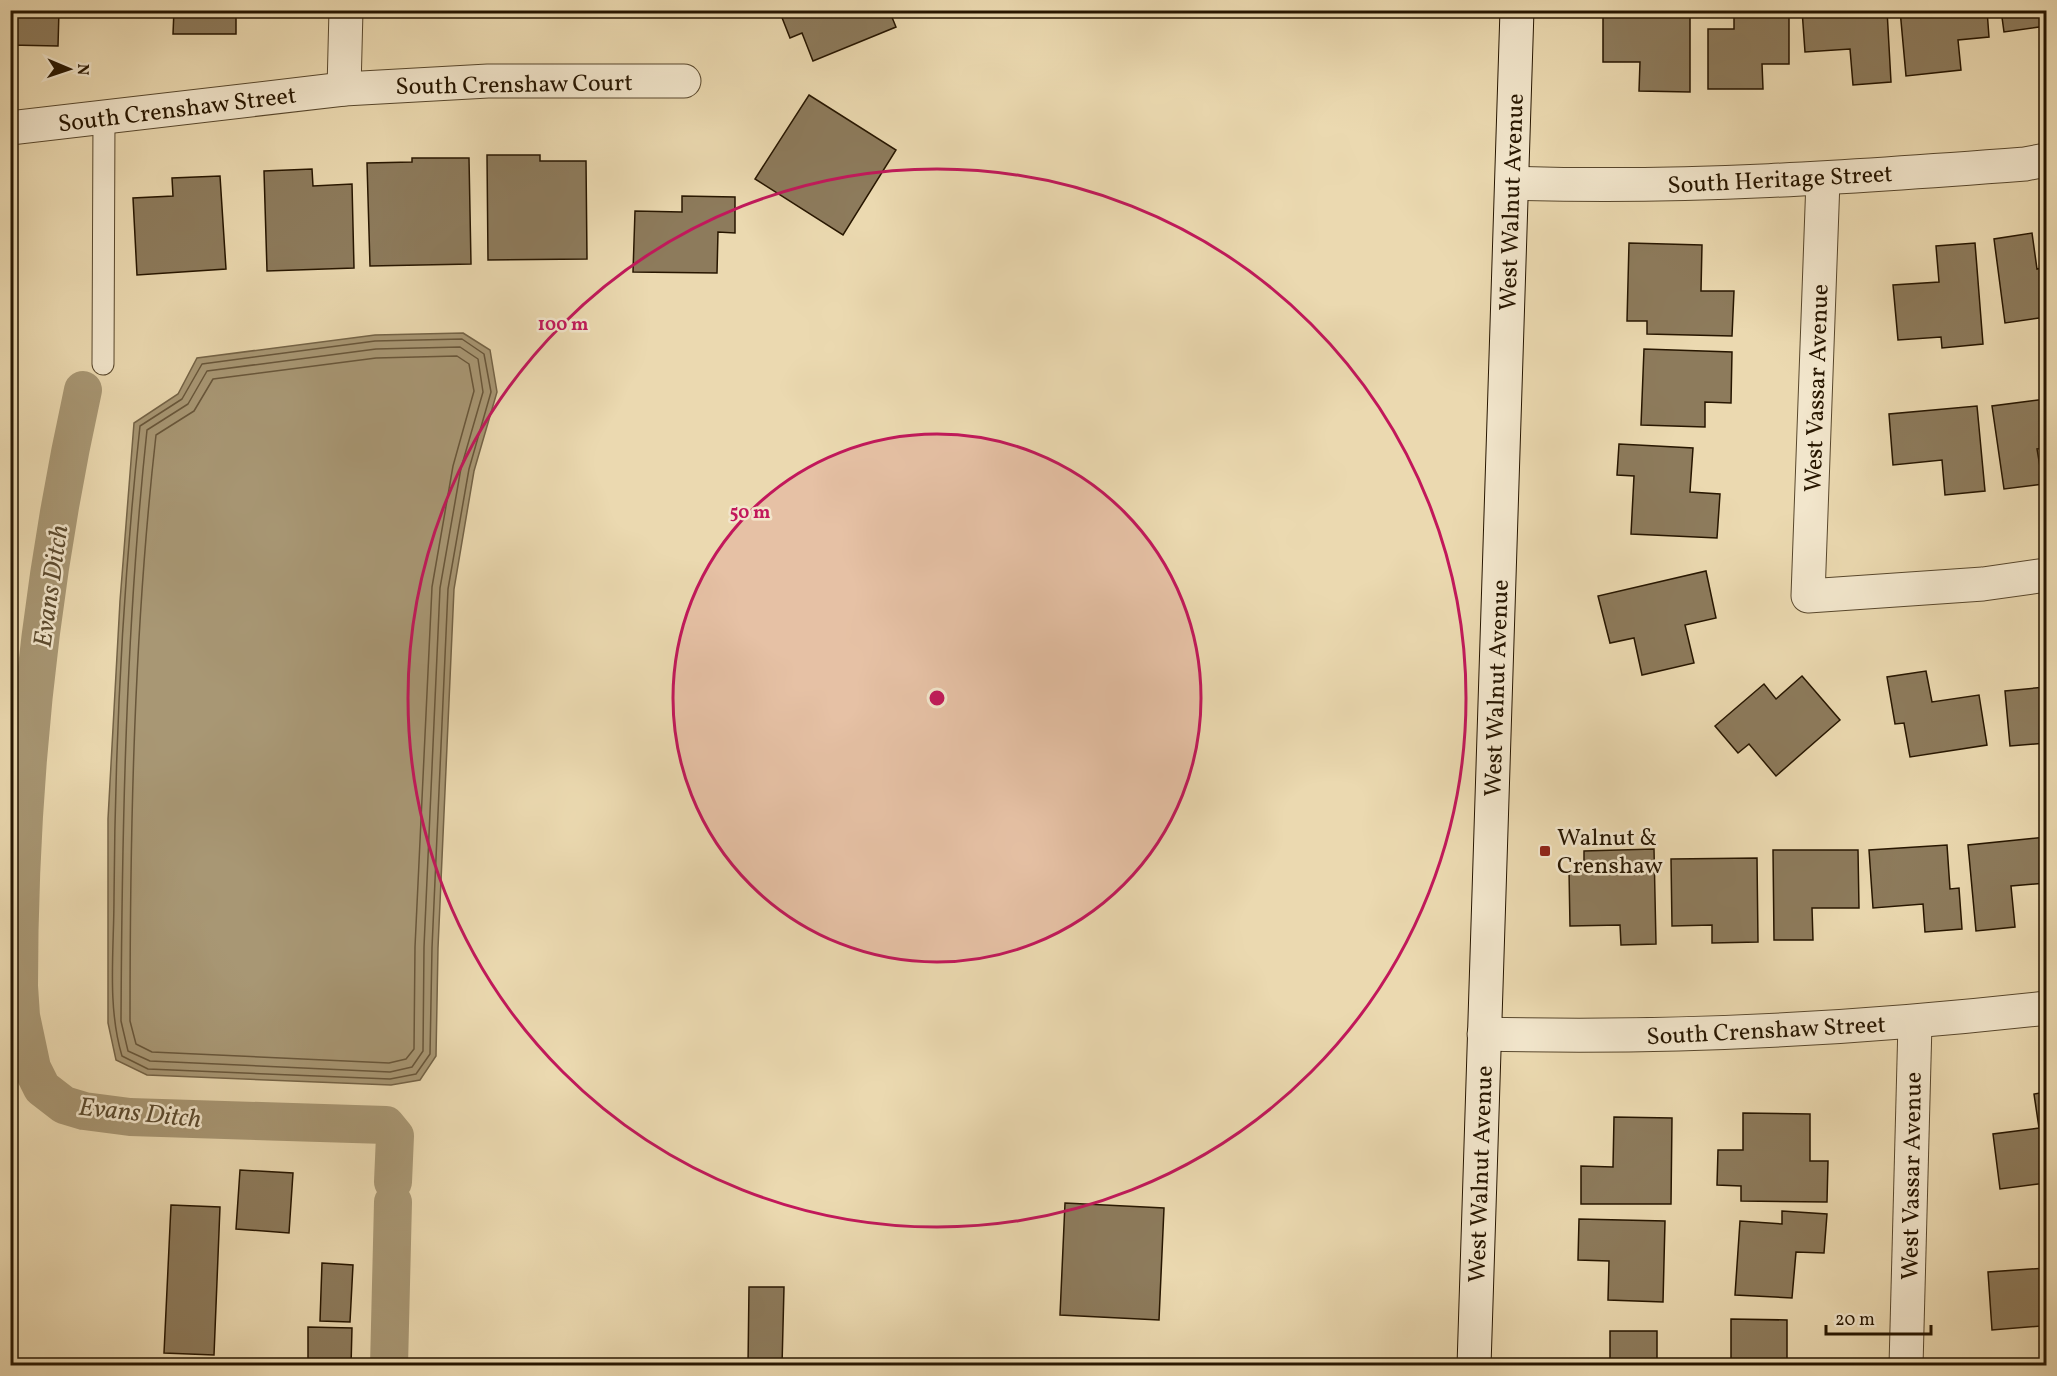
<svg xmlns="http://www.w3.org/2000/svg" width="2057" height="1376" font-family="Vollkorn,serif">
<rect width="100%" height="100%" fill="#ebd9b0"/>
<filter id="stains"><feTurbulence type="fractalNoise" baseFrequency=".00333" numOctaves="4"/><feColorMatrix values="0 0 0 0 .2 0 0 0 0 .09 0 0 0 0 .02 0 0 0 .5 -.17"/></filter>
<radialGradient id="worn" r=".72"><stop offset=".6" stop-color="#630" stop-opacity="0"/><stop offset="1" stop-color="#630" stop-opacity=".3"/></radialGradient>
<!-- water -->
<polygon fill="#a89774" stroke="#746346" stroke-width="1.5" points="463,333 490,350 497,392 474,471 454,589 438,948 436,1056 420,1080 391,1085 147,1075 116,1060 108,1023 108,819 120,601 134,423 178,394 197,358 375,335"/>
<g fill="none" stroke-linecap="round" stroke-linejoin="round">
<!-- shore -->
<g stroke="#68563a" stroke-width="1.5">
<path d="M462,339L484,354L491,392L469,469L448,589L432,948L430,1054L416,1074L390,1079L148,1069L122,1056C107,1006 114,950 114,898C115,741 123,582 140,426L182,399L202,364L375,341Z"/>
<path d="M460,347L478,359L483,392L461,468L440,588L424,947L423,1051L412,1067L390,1072L150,1061L128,1051L121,1021C122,824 126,626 147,430L188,404L207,371L376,349Z"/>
<path d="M457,356L469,364L474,391L453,466L432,587L415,947L414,1049L406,1059L389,1063L152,1052L136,1044L130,1021C130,826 134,629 156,435L194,411L213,379L376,358Z"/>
</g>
<!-- canal -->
<g stroke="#a89774" stroke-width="38">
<path d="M83,390C40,585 19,786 19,986L21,1016L32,1068L42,1088L64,1105L84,1111L130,1117L386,1125L395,1136L393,1182"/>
<polyline points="389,1366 393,1202"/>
</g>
</g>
<!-- building -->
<g fill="#8d7b5c" stroke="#271600" stroke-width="1.5">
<polygon points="10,10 59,10 58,46 10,45"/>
<polygon points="174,10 236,10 236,34 173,34"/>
<polygon points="779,10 889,10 896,27 813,61 802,33 790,38"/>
<polygon points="1603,10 1690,10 1690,92 1639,91 1640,62 1603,62"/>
<polygon points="1734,10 1789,10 1789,64 1762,64 1763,89 1708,89 1708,29 1734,29"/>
<polygon points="1802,10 1887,10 1891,82 1853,85 1850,49 1805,52"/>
<polygon points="1900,10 1987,10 1989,37 1958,40 1961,70 1906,76"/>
<polygon points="2001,10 2046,10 2046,26 2004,32"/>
<polygon points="809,95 896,150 843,235 755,179"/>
<polygon points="487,155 540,155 540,161 586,161 587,259 488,260"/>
<polygon points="412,158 469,158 471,264 370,266 367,163 412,162"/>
<polygon points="312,169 313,186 352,184 354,268 267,271 264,171"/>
<polygon points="220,176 226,269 137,275 133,198 173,196 172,178"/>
<polygon points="682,196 735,197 735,233 718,232 717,273 633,272 635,211 682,212"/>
<polygon points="2032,233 2037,269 2046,267 2046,317 2005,323 1994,239"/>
<polygon points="10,239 15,240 10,271"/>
<polygon points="1629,243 1702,245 1701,291 1734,291 1732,336 1647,334 1647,321 1627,321"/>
<polygon points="1975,243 1983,344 1942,348 1941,337 1898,340 1893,285 1939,282 1936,246"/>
<polygon points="1644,349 1732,352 1731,403 1705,402 1705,427 1641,425"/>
<polygon points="2046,399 2046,448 2037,449 2043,484 2004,489 1992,406"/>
<polygon points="1977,406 1985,491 1945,495 1942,460 1893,465 1889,414"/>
<polygon points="1619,444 1693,448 1690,492 1720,494 1717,538 1631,534 1634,476 1617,475"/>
<polygon points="1706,571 1716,618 1685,625 1694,663 1642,675 1634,638 1610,643 1598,596"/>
<polygon points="2044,653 2046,653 2046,687"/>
<polygon points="1926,671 1932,702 1979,695 1987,745 1910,757 1904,723 1895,724 1887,677"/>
<polygon points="1802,676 1840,720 1776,776 1749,744 1738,753 1715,726 1764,684 1776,699"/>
<polygon points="2046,687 2046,743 2010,746 2005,691"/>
<polygon points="2046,837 2046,883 2011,886 2015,927 1976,931 1968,845"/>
<polygon points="1947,845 1950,889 1959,888 1962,929 1925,932 1923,904 1873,908 1869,850"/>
<polygon points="1654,849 1656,944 1621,945 1620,925 1570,926 1569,870 1584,869 1584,851"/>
<polygon points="1773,850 1858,850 1859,908 1812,908 1813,940 1774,940"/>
<polygon points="1757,858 1758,942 1712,943 1712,925 1672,926 1671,859"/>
<polygon points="2046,1092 2046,1183 2000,1189 1993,1134 2039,1128 2034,1094"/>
<polygon points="1743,1113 1810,1114 1810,1161 1828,1161 1827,1202 1741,1201 1741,1186 1717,1185 1718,1150 1743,1150"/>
<polygon points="1614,1117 1672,1118 1671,1204 1581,1204 1581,1166 1613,1167"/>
<polygon points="240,1170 293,1173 289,1233 236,1229"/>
<polygon points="1065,1203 1164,1208 1159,1320 1060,1315"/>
<polygon points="171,1205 220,1207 214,1355 164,1353"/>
<polygon points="1782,1211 1827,1214 1824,1253 1796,1252 1792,1298 1735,1295 1740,1221 1782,1224"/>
<polygon points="1579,1219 1665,1221 1663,1302 1608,1300 1609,1261 1578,1260"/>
<polygon points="322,1263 353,1265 350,1322 320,1321"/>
<polygon points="2046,1268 2046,1358 2043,1358 2041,1326 1992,1330 1988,1272"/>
<polygon points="749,1287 784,1287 782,1366 748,1366"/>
<polygon points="1731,1319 1787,1320 1787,1366 1731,1366"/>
<polygon points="308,1327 352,1328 351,1366 308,1366"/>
<rect x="1610" y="1331" width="47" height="35"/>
<rect x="1088" y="1362" width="79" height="4"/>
</g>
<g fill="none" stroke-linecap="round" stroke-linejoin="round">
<defs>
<polyline id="lane" points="103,364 104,117"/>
<g id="street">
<polyline points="344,89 346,10"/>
<polyline points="10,128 344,89 488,81 684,81"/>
<polyline points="1823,180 1808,596 1983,584 2046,575"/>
<path d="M1512,183C1684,189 1854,177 2025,164L2046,160"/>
<path d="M1484,1034C1673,1039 1859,1029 2046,1008"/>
<polyline points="1906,1366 1915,1023"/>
</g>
<polyline id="secondary" points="1474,1366 1517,10"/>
</defs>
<!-- lane casing -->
<use href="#lane" stroke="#58472c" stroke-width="23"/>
<!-- street casing -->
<use href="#street" stroke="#58472c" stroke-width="35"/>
<!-- secondary casing -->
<use href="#secondary" stroke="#271600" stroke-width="35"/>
<!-- lane -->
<use href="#lane" stroke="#f2e6cc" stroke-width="21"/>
<!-- street -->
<use href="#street" stroke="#f2e6cc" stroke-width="33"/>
<!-- secondary -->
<use href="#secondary" stroke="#f2e6cc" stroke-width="33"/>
</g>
<!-- distance rings -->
<circle cx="937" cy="698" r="264" fill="#c2185b" fill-opacity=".12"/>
<g fill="none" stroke="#c2185b" stroke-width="3">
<circle cx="937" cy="698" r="264"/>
<circle cx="937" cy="698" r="529"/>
</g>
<!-- markers -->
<rect fill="#8f2418" stroke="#f2e6cc" stroke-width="2" x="1539" y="845" width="12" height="12" rx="3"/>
<g text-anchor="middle" stroke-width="5" stroke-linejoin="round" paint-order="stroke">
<!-- street labels -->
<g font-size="24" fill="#271600" stroke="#f2e6cc">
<text transform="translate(514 84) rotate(-1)" y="8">South Crenshaw Court</text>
<text transform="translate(177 109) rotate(-7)" y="8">South Crenshaw Street</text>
<text transform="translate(1780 179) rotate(-3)" y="8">South Heritage Street</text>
<text transform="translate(1511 202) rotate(-88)" y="8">West Walnut Avenue</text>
<text transform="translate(1816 388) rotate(-88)" y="8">West Vassar Avenue</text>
<text transform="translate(1496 688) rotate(-88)" y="8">West Walnut Avenue</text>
<text transform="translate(1766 1030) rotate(-3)" y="8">South Crenshaw Street</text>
<text transform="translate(1480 1174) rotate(-88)" y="8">West Walnut Avenue</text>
<text transform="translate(1911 1176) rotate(-89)" y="8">West Vassar Avenue</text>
</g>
<!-- poi labels -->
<g font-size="24" fill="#271600" stroke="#f2e6cc" text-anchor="start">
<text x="1557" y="845">Walnut &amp;<tspan x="1557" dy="28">Crenshaw</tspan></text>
</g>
<!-- water labels -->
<g font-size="26" font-style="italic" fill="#5b4a2e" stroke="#f2e6cc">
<text transform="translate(50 586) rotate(-82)" y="9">Evans Ditch</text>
<text transform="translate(140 1112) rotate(6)" y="9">Evans Ditch</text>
</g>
</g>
<circle cx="937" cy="698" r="9" fill="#c2185b" stroke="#f2e6cc" stroke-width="3"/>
<g font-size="18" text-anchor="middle" font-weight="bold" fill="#c2185b" stroke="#f2e6cc" stroke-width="5" stroke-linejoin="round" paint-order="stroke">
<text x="563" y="330">100 m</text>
<text x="750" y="518">50 m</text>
</g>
<!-- margin -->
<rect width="2057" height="1376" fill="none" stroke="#ebd9b0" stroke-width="36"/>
<rect x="12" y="12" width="2033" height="1352" fill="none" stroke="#271600" stroke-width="3"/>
<rect x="18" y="18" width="2021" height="1340" fill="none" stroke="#271600" stroke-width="1.5"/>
<!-- north arrow -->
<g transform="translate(69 69) rotate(92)" stroke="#f2e6cc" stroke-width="4.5" paint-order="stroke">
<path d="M0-4.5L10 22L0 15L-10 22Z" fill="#271600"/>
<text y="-9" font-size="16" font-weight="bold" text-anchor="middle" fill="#271600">N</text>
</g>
<!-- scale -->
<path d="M1826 1325v9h105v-9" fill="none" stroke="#271600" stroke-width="3"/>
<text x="1835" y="1325" font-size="18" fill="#271600" stroke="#f2e6cc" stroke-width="4.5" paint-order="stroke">20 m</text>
<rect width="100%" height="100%" filter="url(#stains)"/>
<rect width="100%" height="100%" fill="url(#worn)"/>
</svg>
